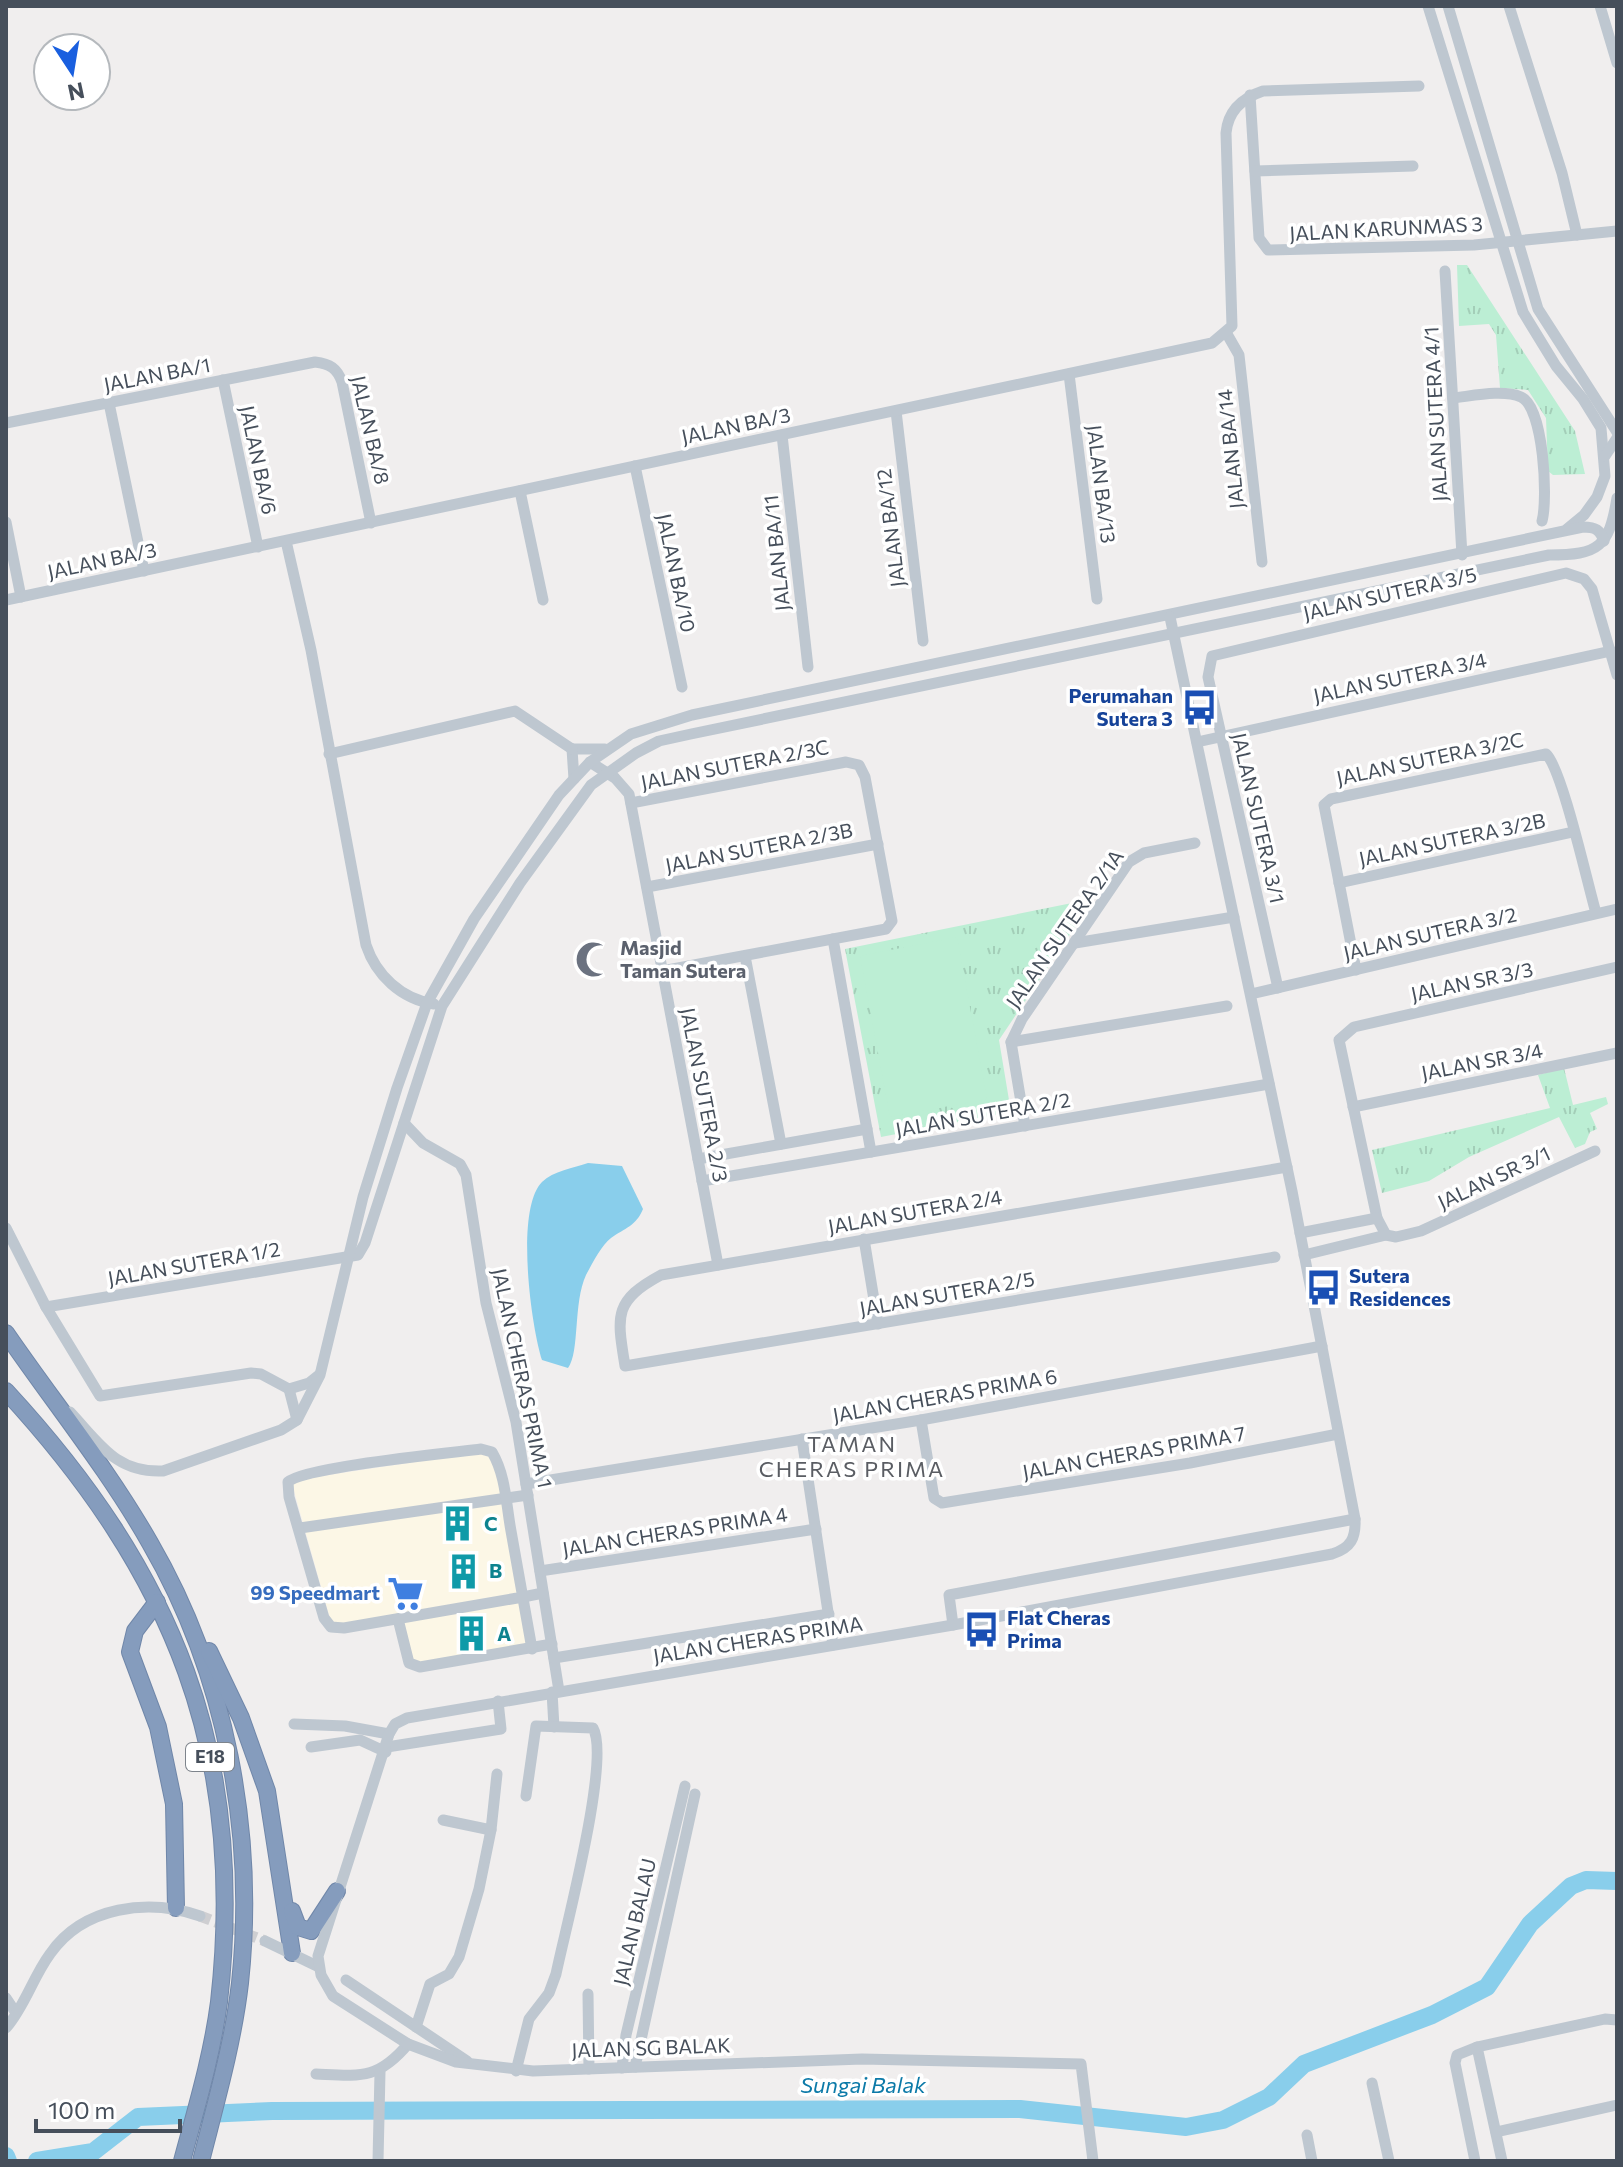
<svg xmlns="http://www.w3.org/2000/svg" width="1623" height="2167" font-family="Commissioner,sans-serif">
<defs>
<pattern id="park-tufts" width="24" height="20" patternUnits="userSpaceOnUse" patternTransform="scale(2)"><rect width="24" height="20" fill="#bceed4"/><path d="M3 7l-1-3M5 7V3M7 7l1-3M15 17l-1-3M17 17v-4M19 17l1-3" fill="none" stroke="#a3ceb8"/></pattern>
</defs>
<rect width="100%" height="100%" fill="#f0eeee"/>
<!-- commercial -->
<polygon fill="#fcf7e6" points="481,1452 491,1456 498,1469 528,1645 414,1663 402,1615 342,1625 331,1622 292,1484 302,1479"/>
<!-- park -->
<g fill="url(#park-tufts)">
<polygon points="1457,265 1467,265 1575,431 1585,474 1553,475 1548,471 1546,418 1528,390 1500,388 1496,335 1489,324 1459,326"/>
<polygon points="1082,901 1083,915 999,1040 1011,1112 881,1137 845,949"/>
<polygon points="1564,1068 1573,1105 1606,1097 1608,1104 1590,1113 1597,1129 1590,1132 1585,1144 1575,1148 1559,1117 1469,1157 1429,1181 1382,1193 1372,1150 1550,1108 1538,1075"/>
</g>
<!-- garden -->
<polygon fill="#bceed4" points="957,937 987,1099 890,1117 860,956"/>
<!-- water -->
<path fill="#89ceeb" d="M588,1163L622,1166L643,1209C636,1226 625,1228 611,1238C601,1246 592,1264 586,1275C573,1303 580,1352 568,1368L542,1360C531,1326 515,1209 542,1182C553,1171 574,1168 588,1163Z"/>
<g fill="none" stroke-linecap="round" stroke-linejoin="round">
<!-- river -->
<g stroke="#89ceeb" stroke-width="18">
<polyline points="6,2156 8,2161"/>
<polyline points="37,2161 93,2152 138,2117 272,2111 1020,2109 1186,2127 1223,2120 1269,2097 1304,2064 1432,2015 1487,1987 1530,1924 1571,1886 1586,1880 1617,1881"/>
</g>
<!-- minor-tunnel -->
<polyline stroke="#ceced1" stroke-width="11" stroke-dasharray="11 5.5" stroke-linecap="butt" points="200,1916 265,1941"/>
<defs>
<g id="highway">
<path d="M6,1333C54,1403 108,1469 150,1543C226,1674 256,1833 240,1983C233,2043 216,2102 201,2161"/>
<path d="M6,1391C174,1573 247,1753 219,2002C212,2056 196,2109 182,2161"/>
<polyline points="157,1602 135,1631 130,1652 158,1727 174,1804 176,1908"/>
<polyline points="209,1651 241,1718 267,1791 292,1953"/>
<polyline points="292,1911 298,1927 311,1931 337,1891"/>
</g>
</defs>
<!-- highway casing -->
<use href="#highway" stroke="#7087a9" stroke-width="18"/>
<!-- minor -->
<g stroke="#bec7d0" stroke-width="11">
<polyline points="1428,6 1523,312 1556,366 1583,399 1601,428 1605,476 1597,497 1584,515 1567,529"/>
<polyline points="1448,6 1538,309 1617,432"/>
<polyline points="1509,6 1562,173 1577,235"/>
<polyline points="1600,6 1617,63"/>
<polyline points="1250,95 1259,238 1268,250 1474,245 1617,231"/>
<polyline points="1255,171 1413,166"/>
<polyline points="1445,271 1462,555"/>
<polyline points="1227,334 1239,355 1262,562"/>
<polyline points="1069,374 1097,599"/>
<polyline points="223,380 258,547"/>
<path d="M1453,398C1472,396 1503,389 1521,397C1544,407 1548,500 1542,521"/>
<polyline points="109,403 144,571"/>
<polyline points="896,411 923,641"/>
<path d="M6,423L315,362C330,364 337,368 342,382L371,523"/>
<polyline points="782,435 808,667"/>
<polyline points="1605,456 1617,438"/>
<polyline points="635,466 682,687"/>
<polyline points="520,491 543,600"/>
<polyline points="6,522 21,597"/>
<path d="M286,541L311,650L366,945C376,975 401,999 434,1004"/>
<path d="M6,600L1212,343L1232,326L1226,133C1228,111 1242,98 1263,91L1419,86"/>
<polyline points="1197,742 1611,651"/>
<polyline points="572,749 605,749"/>
<polyline points="572,749 574,779"/>
<polyline points="329,754 515,711 572,749"/>
<polyline points="590,762 615,778 629,794 718,1265"/>
<polyline points="631,803 846,762 859,765 865,777 892,921 886,929 662,971"/>
<polyline points="1339,883 1573,832"/>
<polyline points="647,887 878,844"/>
<polyline points="833,939 871,1152"/>
<polyline points="1075,943 1234,917"/>
<polyline points="745,956 781,1144"/>
<path d="M1356,970L1324,805L1331,799L1546,754C1562,768 1588,886 1596,913"/>
<polyline points="1278,988 1208,677 1212,656 1566,573 1584,579 1592,589 1617,675"/>
<polyline points="1251,994 1617,909"/>
<polyline points="1011,1042 1227,1006"/>
<polyline points="1353,1107 1617,1053"/>
<polyline points="404,1123 423,1143 460,1164 466,1175 486,1303 516,1422 559,1691"/>
<polyline points="1025,1126 1011,1042 1022,1019 1129,862 1144,853 1195,843"/>
<polyline points="1595,1151 1421,1231 1396,1237 1386,1235 1377,1218 1339,1040 1354,1027 1617,967"/>
<polyline points="698,1159 867,1129"/>
<polyline points="702,1181 1269,1084"/>
<polyline points="6,1228 46,1307 100,1396 251,1373 261,1374 289,1389 309,1383 319,1375"/>
<polyline points="1300,1233 1377,1218"/>
<polyline points="864,1239 878,1324"/>
<polyline points="1304,1255 1386,1235"/>
<path d="M1275,1257L625,1366C617,1316 613,1301 661,1275L1287,1167"/>
<path d="M46,1307L358,1255L365,1243L442,1006L520,883L591,785L636,753L659,741L691,734L1549,555C1599,555 1609,547 1617,498"/>
<polyline points="289,1389 297,1420"/>
<path d="M70,1412C100,1444 116,1473 163,1471L281,1430L297,1420L320,1375L363,1197L397,1088L427,1003L474,919L559,795L590,762L631,734L692,715L1583,527C1596,527 1600,530 1604,541"/>
<polyline points="921,1420 934,1498 942,1503 1190,1463 1338,1434"/>
<polyline points="802,1439 833,1645"/>
<polyline points="526,1484 921,1420 1322,1346"/>
<polyline points="300,1528 528,1495"/>
<polyline points="540,1571 816,1529"/>
<polyline points="398,1619 409,1663 420,1667 552,1644"/>
<polyline points="953,1625 949,1595 1355,1519"/>
<path d="M532,1649C525,1609 518,1570 511,1531C506,1504 506,1476 492,1452L481,1449C450,1453 303,1467 288,1482L289,1497L324,1618L331,1627L344,1628L523,1597L543,1593"/>
<polyline points="554,1658 829,1614"/>
<polyline points="552,1692 554,1727"/>
<polyline points="294,1724 345,1726 389,1734"/>
<polyline points="311,1747 360,1740 386,1752"/>
<polyline points="387,1747 501,1729 498,1701"/>
<polyline points="443,1820 491,1830"/>
<polyline points="265,1941 319,1967"/>
<polyline points="346,1980 467,2061"/>
<polyline points="588,1994 589,2069"/>
<polyline points="6,1998 16,2013"/>
<polyline points="416,2027 430,1984 449,1974 459,1957 479,1889 491,1830 497,1774"/>
<path d="M6,2028C25,2006 33,1977 50,1954C83,1906 149,1898 200,1916"/>
<polyline points="1477,2047 1502,2161"/>
<polyline points="635,2067 695,1794"/>
<polyline points="622,2068 626,2035 685,1786"/>
<path d="M516,2071L529,2019L549,1993L556,1974C565,1930 611,1759 593,1728L536,1726L526,1796"/>
<path d="M316,2074C360,2076 378,2080 408,2044"/>
<polyline points="1372,2083 1389,2161"/>
<polyline points="1496,2132 1617,2105"/>
<polyline points="1307,2135 1312,2161"/>
<polyline points="378,2161 380,2072"/>
<path d="M1093,2161L1081,2064L862,2059L533,2071L456,2062L408,2044L333,1996L321,1975L318,1956L389,1734L395,1724L407,1718L953,1625L1332,1554C1351,1548 1356,1538 1355,1519L1292,1191L1170,617"/>
<polyline points="1475,2161 1455,2063 1457,2055 1477,2047 1605,2019 1617,2020"/>
</g>
<!-- highway -->
<use href="#highway" stroke="#859cbd" stroke-width="16"/>
</g>
<!-- icons -->
<defs>
<symbol id="bus-bare" viewBox="-9 -9 18 18"><path d="M-5-6H5V4H4V6H2V4H-2V6H-4V4H-5ZM-3.5-4V0h7V-4ZM-3.5 1.2v1.5H-2V1.2ZM2 1.2v1.5H3.5V1.2Z" fill="#1a4fb4" stroke="#fff" stroke-width="2.5" paint-order="stroke"/></symbol>
<symbol id="mosque-bare" viewBox="-9 -9 18 18"><path d="M3.5-4.9A6 6 0 1 0 3.5 4.9A5 5 0 1 1 3.5-4.9Z" fill="#6b7280" stroke="#fff" stroke-width="2.5" paint-order="stroke"/></symbol>
<symbol id="building-bare" viewBox="-9 -9 18 18"><path d="M-4-6H4V6H1V3H-1V6H-4ZM-2.5-4.3h1.7v1.8h-1.7ZM.8-4.3h1.7v1.8H.8ZM-2.5-1h1.7V.8h-1.7ZM.8-1h1.7V.8H.8Z" fill="#0f9aa8" stroke="#fff" stroke-width="2.5" paint-order="stroke"/></symbol>
<symbol id="supermarket-bare" viewBox="-9 -9 18 18"><path d="M-6-5.5h2.5l.6 2H6L4.5 2H-2.5L-4.4-4H-6ZM-1.5 3.2a1.3 1.3 0 1 0 .1 0ZM3 3.2a1.3 1.3 0 1 0 .1 0Z" fill="#3f7fe0" stroke="#fff" stroke-width="2.5" paint-order="stroke"/></symbol>
</defs>
<g fill-rule="evenodd">
<use href="#bus-bare" x="1174" y="682" width="51" height="51"/>
<use href="#mosque-bare" x="568" y="934" width="51" height="51"/>
<use href="#bus-bare" x="1298" y="1262" width="51" height="51"/>
<use href="#building-bare" x="432" y="1498" width="51" height="51"/>
<use href="#building-bare" x="438" y="1546" width="51" height="51"/>
<use href="#supermarket-bare" x="380" y="1568" width="51" height="51"/>
<use href="#bus-bare" x="956" y="1604" width="51" height="51"/>
<use href="#building-bare" x="446" y="1608" width="51" height="51"/>
</g>
<g text-anchor="middle" stroke-width="7" stroke-linejoin="round" paint-order="stroke">
<!-- shield labels -->
<rect fill="#fff" stroke="#7e848c" stroke-width="2" x="186" y="1743" width="48" height="28" rx="6"/>
<g font-size="18" font-weight="bold" fill="#464f5b">
<text x="210" y="1763">E18</text>
</g>
<!-- street labels -->
<g font-size="20" fill="#464f5b" stroke="#fff">
<text transform="translate(1386 229) rotate(-3)" y="7">JALAN KARUNMAS 3</text>
<text transform="translate(157 375) rotate(-11)" y="7">JALAN BA/1</text>
<text transform="translate(1436 414) rotate(-93)" y="7">JALAN SUTERA 4/1</text>
<text transform="translate(736 426) rotate(-12)" y="7">JALAN BA/3</text>
<text transform="translate(370 430) rotate(77)" y="7">JALAN BA/8</text>
<text transform="translate(1231 449) rotate(-96)" y="7">JALAN BA/14</text>
<text transform="translate(258 460) rotate(78)" y="7">JALAN BA/6</text>
<text transform="translate(1101 484) rotate(83)" y="7">JALAN BA/13</text>
<text transform="translate(891 528) rotate(-97)" y="7">JALAN BA/12</text>
<text transform="translate(777 553) rotate(-96)" y="7">JALAN BA/11</text>
<text transform="translate(102 561) rotate(-12)" y="7">JALAN BA/3</text>
<text transform="translate(676 573) rotate(78)" y="7">JALAN BA/10</text>
<text transform="translate(1390 594) rotate(-13)" y="7">JALAN SUTERA 3/5</text>
<text transform="translate(1400 678) rotate(-12)" y="7">JALAN SUTERA 3/4</text>
<text transform="translate(1430 759) rotate(-12)" y="7">JALAN SUTERA 3/2C</text>
<text transform="translate(735 765) rotate(-11)" y="7">JALAN SUTERA 2/3C</text>
<text transform="translate(1258 818) rotate(77)" y="7">JALAN SUTERA 3/1</text>
<text transform="translate(1452 840) rotate(-12)" y="7">JALAN SUTERA 3/2B</text>
<text transform="translate(759 848) rotate(-11)" y="7">JALAN SUTERA 2/3B</text>
<text transform="translate(1065 929) rotate(-55)" y="7">JALAN SUTERA 2/1A</text>
<text transform="translate(1430 934) rotate(-13)" y="7">JALAN SUTERA 3/2</text>
<text transform="translate(1472 982) rotate(-12)" y="7">JALAN SR 3/3</text>
<text transform="translate(1482 1062) rotate(-11)" y="7">JALAN SR 3/4</text>
<text transform="translate(704 1095) rotate(79)" y="7">JALAN SUTERA 2/3</text>
<text transform="translate(983 1115) rotate(-10)" y="7">JALAN SUTERA 2/2</text>
<text transform="translate(1494 1178) rotate(-25)" y="7">JALAN SR 3/1</text>
<text transform="translate(915 1212) rotate(-10)" y="7">JALAN SUTERA 2/4</text>
<text transform="translate(194 1264) rotate(-10)" y="7">JALAN SUTERA 1/2</text>
<text transform="translate(947 1294) rotate(-10)" y="7">JALAN SUTERA 2/5</text>
<text transform="translate(522 1378) rotate(78)" y="7">JALAN CHERAS PRIMA 1</text>
<text transform="translate(945 1396) rotate(-10)" y="7">JALAN CHERAS PRIMA 6</text>
<text transform="translate(1134 1453) rotate(-10)" y="7">JALAN CHERAS PRIMA 7</text>
<text transform="translate(675 1532) rotate(-9)" y="7">JALAN CHERAS PRIMA 4</text>
<text transform="translate(758 1640) rotate(-9)" y="7">JALAN CHERAS PRIMA</text>
<text transform="translate(635 1922) rotate(-77)" y="7">JALAN BALAU</text>
<text transform="translate(651 2048) rotate(-2)" y="7">JALAN SG BALAK</text>
</g>
<!-- transit labels -->
<g font-size="20" font-weight="bold" fill="#164399" stroke="#fff" text-anchor="start">
<text x="1173" y="703" text-anchor="end">Perumahan<tspan x="1173" dy="23">Sutera 3</tspan></text>
<text x="1349" y="1283">Sutera<tspan x="1349" dy="23">Residences</tspan></text>
<text x="1007" y="1625">Flat Cheras<tspan x="1007" dy="23">Prima</tspan></text>
</g>
<!-- worship labels -->
<g font-size="20" font-weight="bold" fill="#5b616d" stroke="#fff" text-anchor="start">
<text x="620" y="955">Masjid<tspan x="620" dy="23">Taman Sutera</tspan></text>
</g>
<!-- culture labels -->
<g font-size="20" font-weight="bold" fill="#0d838f" stroke="#fff" text-anchor="start">
<text x="484" y="1531">C</text>
<text x="489" y="1578">B</text>
<text x="497" y="1641">A</text>
</g>
<!-- shop labels -->
<g font-size="20" font-weight="bold" fill="#366cbe" stroke="#fff" text-anchor="end">
<text x="380" y="1600">99 Speedmart</text>
</g>
<!-- neighbourhood labels -->
<g font-size="22" letter-spacing="2" fill="#5a5d63" stroke="#fff">
<text x="852" y="1452">TAMAN<tspan x="852" dy="25">CHERAS PRIMA</tspan></text>
</g>
<!-- water labels -->
<g font-size="22" font-style="italic" fill="#0c7aa8" stroke="#fff">
<text x="863" y="2093">Sungai Balak</text>
</g>
</g>
<!-- border -->
<rect width="1623" height="2167" fill="none" stroke="#464f5b" stroke-width="16"/>
<!-- north arrow -->
<g transform="translate(72 72) rotate(168)"><circle r="38" fill="#ffffff" stroke="#b5b9bd" stroke-width="2"/>
<path d="M0-6L14 30L0 20L-14 30Z" fill="#195fdf"/>
<text y="-12" font-size="22" font-weight="bold" text-anchor="middle" fill="#464f5b">N</text>
</g>
<!-- scale -->
<path d="M36 2119v12h144v-12" fill="none" stroke="#464f5b" stroke-width="4"/>
<text x="48" y="2119" font-size="24" fill="#464f5b" stroke="#ffffff" stroke-width="6" paint-order="stroke">100 m</text>
</svg>
